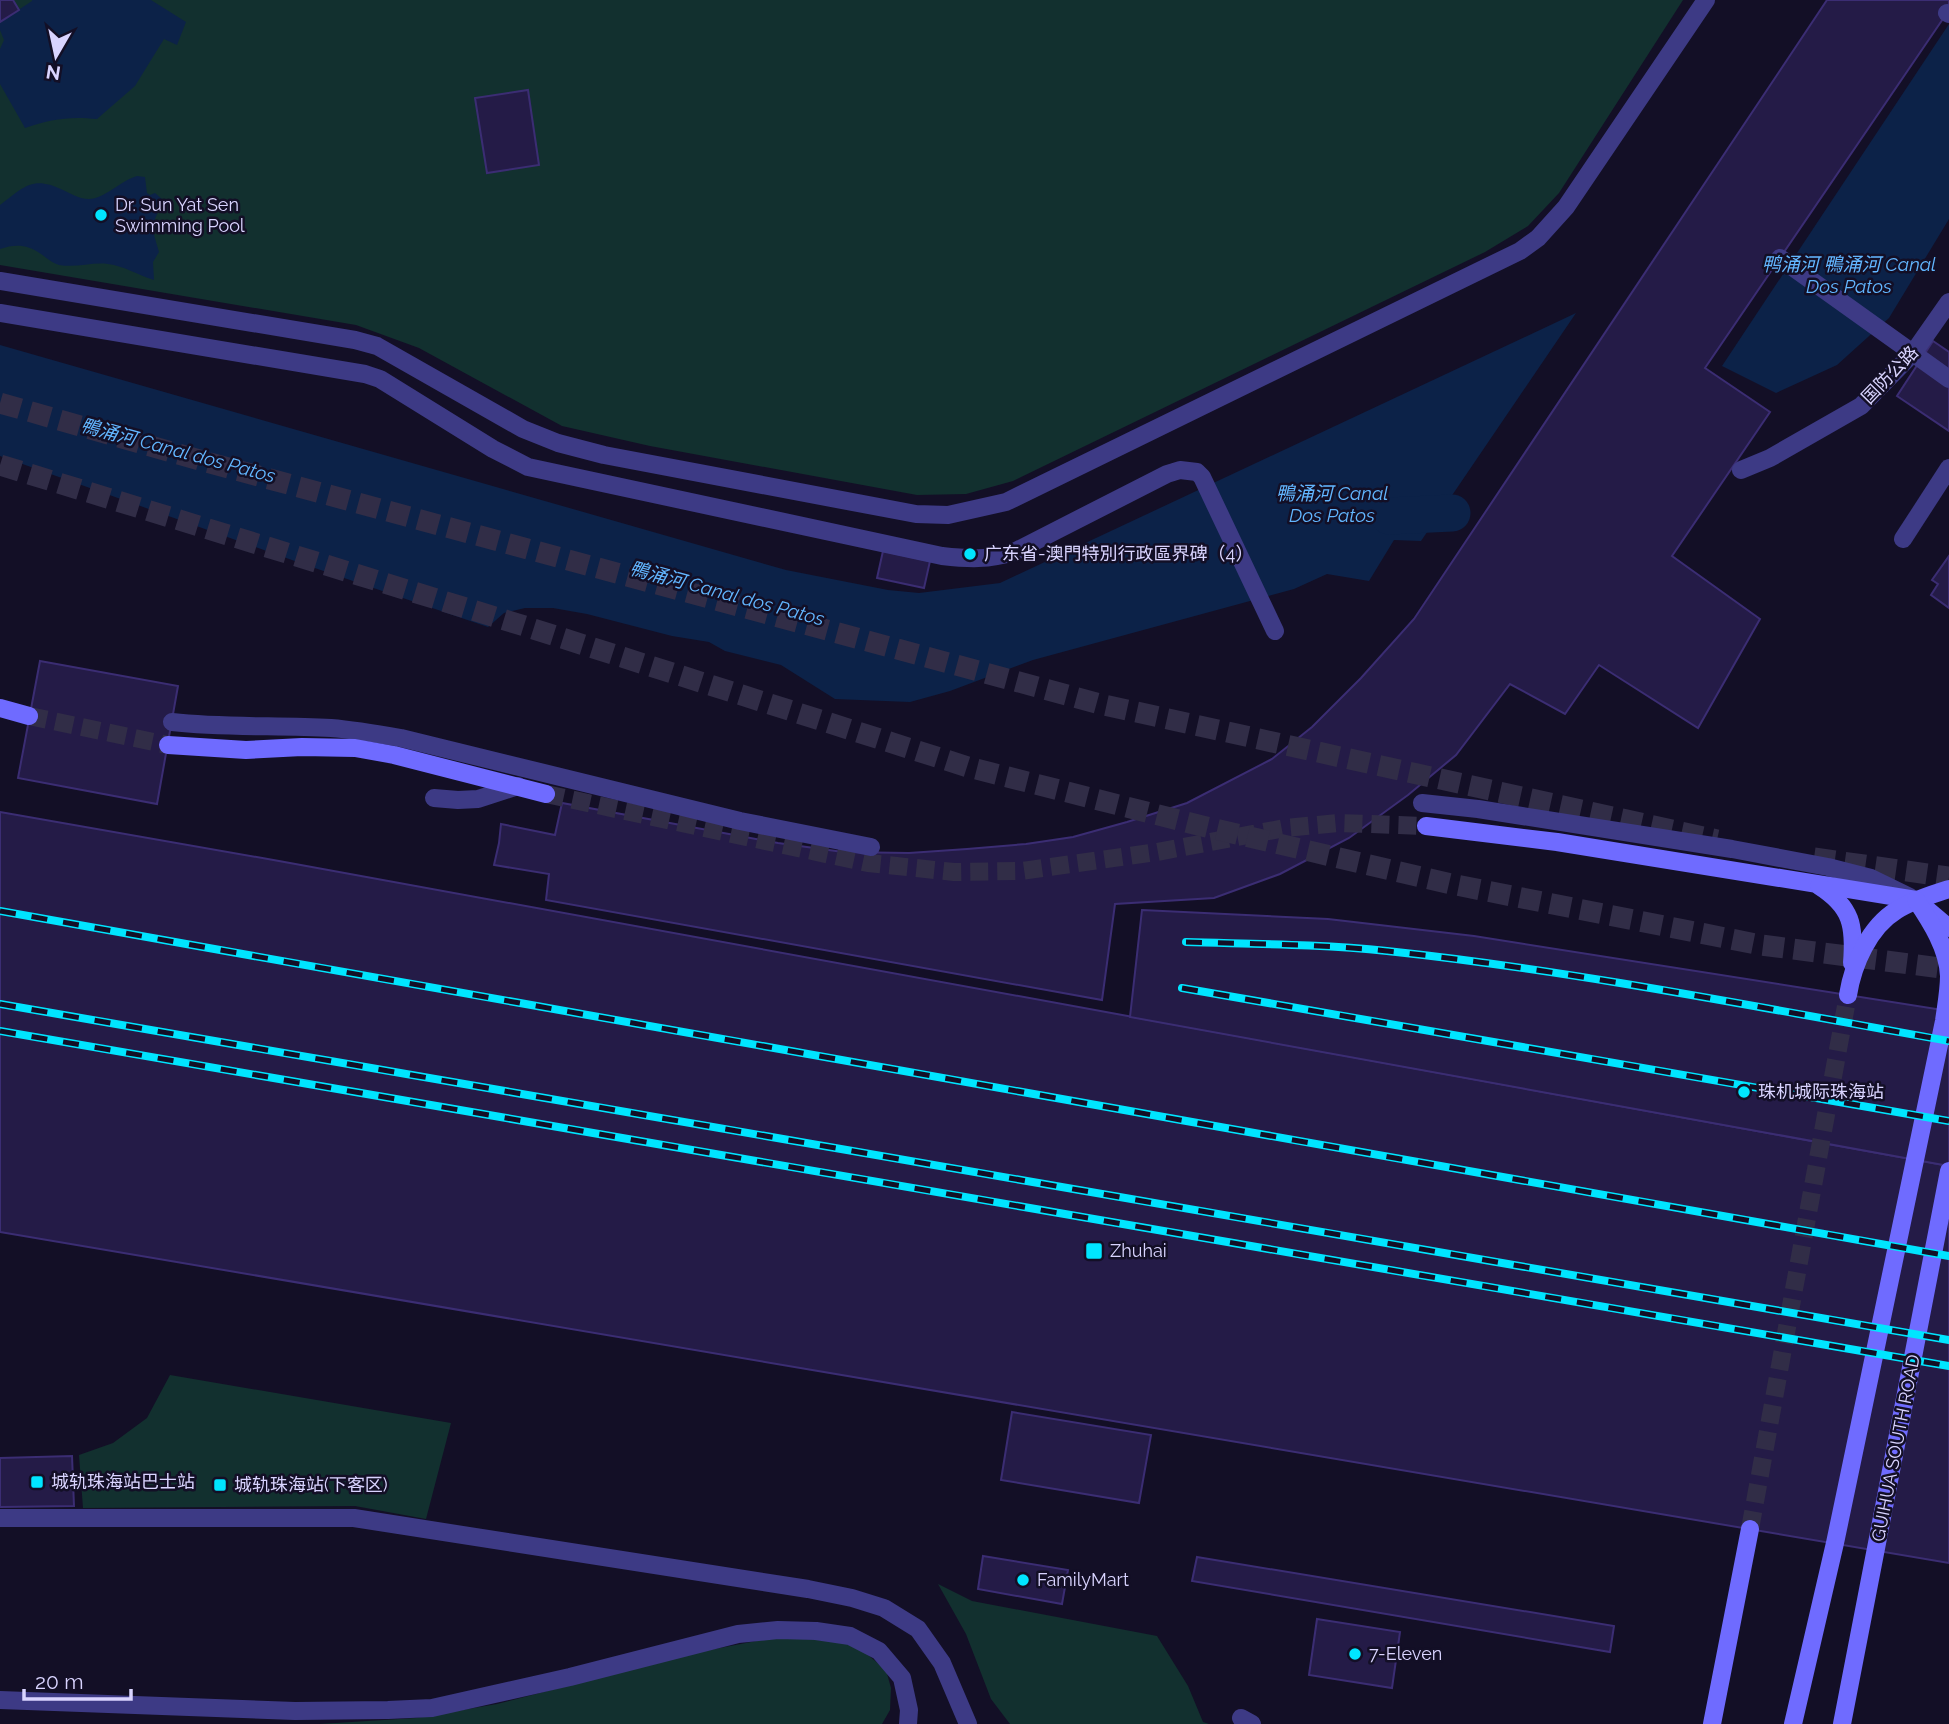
<svg xmlns="http://www.w3.org/2000/svg" width="1949" height="1724" font-family="Raleway,'Noto Sans SC',sans-serif">
<rect width="100%" height="100%" fill="#130f26"/>
<!-- green -->
<g fill="#12302f">
<polygon points="0,0 1683,0 1559,193 1528,226 1485,252 1013,481 966,494 917,495 650,446 562,426 419,348 356,325 0,265"/>
<polygon points="170,1375 451,1423 426,1519 355,1506 83,1508 79,1455 113,1443 147,1418"/>
<polygon points="938,1584 972,1601 1157,1636 1188,1686 1203,1722 1209,1724 1010,1724 991,1699 966,1634"/>
<polygon points="777,1637 845,1642 862,1650 886,1670 891,1688 890,1710 882,1724 195,1724 319,1724 416,1718 497,1704 694,1653"/>
</g>
<!-- water -->
<g fill="#0c2248">
<path d="M32,0H151L186,22L177,45L164,39L135,86L97,119C70,116 50,119 25,128L0,84V49L4,40L0,30V22L32,1Z"/>
<polygon points="1949,24 1949,219 1889,318 1837,365 1776,393 1722,366"/>
<path d="M137,176L145,177L147,193L150,195L155,193L163,200L155,219L154,235L159,252L153,262L154,280C138,275 124,266 108,264C92,262 76,268 59,265C52,263 47,258 41,254C27,244 15,244 0,249V205C24,187 32,175 63,190C71,194 80,199 89,199C104,199 122,180 137,176Z"/>
<polygon points="1576,313 1421,541 1394,540 1369,581 1327,574 1294,589 1033,660 950,691 910,702 835,699 781,665 725,651 709,642 672,636 587,614 553,608 525,608 504,613 488,627 306,565 0,456 0,345 786,570 888,590 919,593 1000,583"/>
</g>
<g fill="none" stroke-linecap="round" stroke-linejoin="round">
<!-- canal -->
<polyline stroke="#0c2248" stroke-width="37" points="1389,516 1452,513"/>
</g>
<!-- building -->
<g fill="#241b47" stroke="#3b2d73" stroke-width="2">
<polygon points="0,0 13,0 19,10 0,22"/>
<polygon points="1827,0 1949,0 1949,10 1705,368 1770,412 1672,556 1760,619 1698,728 1599,665 1565,714 1510,684 1456,755 1408,795 1349,838 1280,874 1214,898 1115,904 1102,1000 546,900 549,874 494,865 499,843 501,824 555,835 562,803 778,843 843,852 909,853 967,849 1026,844 1073,837 1127,822 1187,803 1272,759 1312,727 1361,678 1414,619"/>
<polygon points="528,90 539,165 487,173 475,98"/>
<polygon points="1933,341 1949,352 1949,431 1897,396"/>
<polygon points="883,551 930,561 924,588 877,578"/>
<polygon points="1949,556 1949,608 1931,595 1938,584 1932,580"/>
<polygon points="40,661 178,686 157,804 18,778"/>
<polygon points="0,812 279,861 1949,1166 1949,1563 0,1232"/>
<polygon points="1142,910 1328,919 1474,936 1949,1011 1949,1166 1130,1017"/>
<polygon points="1012,1412 1151,1435 1139,1503 1001,1480"/>
<polygon points="72,1456 74,1506 0,1507 0,1458"/>
<polygon points="983,1556 1068,1570 1062,1604 978,1589"/>
<polygon points="1197,1557 1614,1626 1610,1652 1192,1581"/>
<polygon points="1317,1619 1400,1632 1392,1688 1309,1675"/>
</g>
<g fill="none" stroke-linecap="round" stroke-linejoin="round">
<!-- secondary-tunnel -->
<g stroke="#312d47" stroke-width="18" stroke-dasharray="18 9" stroke-linecap="butt">
<polyline points="29,716 168,745"/>
<polyline points="546,794 868,863 954,872 1021,871 1157,852 1285,828 1339,823 1426,826"/>
<polyline points="1750,1529 1848,995"/>
</g>
<!-- highway-tunnel -->
<g stroke="#312d47" stroke-width="21" stroke-dasharray="21 10" stroke-linecap="butt">
<polyline points="0,403 203,461 1100,704 1717,840"/>
<polyline points="0,465 518,624 968,767 1202,826 1451,884 1761,945 1949,969"/>
<polyline points="1814,858 1949,877"/>
</g>
<!-- lane -->
<g stroke="#3d3a85" stroke-width="18">
<polyline points="1947,13 1949,14"/>
<polyline points="1780,258 1949,379"/>
<polyline points="0,281 355,340 377,346 523,429 558,443 604,455 916,514 948,515 1006,502 1520,251 1538,238 1566,207 1706,0"/>
<path d="M0,313L365,374L380,379L493,449L528,467L942,556C968,559 989,560 1014,552L1167,474L1180,470L1197,472L1202,477L1275,631"/>
<polyline points="1741,470 1770,458 1861,406 1914,352 1949,302"/>
<path d="M172,722C225,728 278,725 331,728C355,730 378,734 401,738L740,821L871,847"/>
<polyline points="434,798 458,800 478,799 518,786"/>
<polyline points="1422,803 1478,809 1732,849 1828,867 1871,878 1910,897"/>
<polyline points="0,1518 354,1518 808,1589 852,1598 884,1608 918,1629 942,1663 968,1724"/>
<polyline points="0,1700 295,1711 388,1710 432,1708 570,1677 738,1634 778,1630 816,1631 850,1636 879,1651 902,1678 909,1710 908,1724"/>
<polyline points="1241,1718 1252,1724"/>
</g>
<!-- street -->
<polyline stroke="#3d3a85" stroke-width="18" points="1903,539 1949,468"/>
<!-- secondary -->
<g stroke="#6f6bff" stroke-width="18">
<polyline points="0,708 29,716"/>
<polyline points="168,745 246,750 302,747 355,748 394,755 546,794"/>
<polyline points="1426,826 1557,842 1916,900 1949,928"/>
<path d="M1819,886C1852,907 1855,926 1852,963"/>
<path d="M1848,995C1853,964 1869,927 1897,910C1913,900 1931,895 1949,889"/>
<polyline points="1712,1724 1750,1529"/>
<path d="M1793,1724L1835,1543L1944,1021C1946,1006 1949,991 1949,976C1948,949 1931,922 1916,900"/>
<polyline points="1842,1724 1949,1171"/>
</g>
<defs>
<g id="rail">
<polyline points="0,911 1949,1256"/>
<path d="M1186,942C1253,944 1321,944 1387,951C1576,971 1763,1008 1949,1041"/>
<polyline points="1182,988 1949,1121"/>
<polyline points="0,1004 1949,1340"/>
<polyline points="0,1031 1949,1366"/>
</g>
</defs>
<!-- rail casing -->
<use href="#rail" stroke="#00e5ff" stroke-width="8"/>
<!-- rail -->
<use href="#rail" stroke="#130f26" stroke-width="5" stroke-dasharray="16" stroke-linecap="butt"/>
</g>
<!-- markers -->
<g fill="#00e5ff" stroke="#130f26" stroke-width="2.5">
<circle cx="101" cy="215" r="7"/>
<circle cx="970" cy="554" r="7"/>
<circle cx="1744" cy="1092" r="7"/>
<rect x="1085" y="1242" width="18" height="18" rx="3.5"/>
<rect x="30" y="1475" width="14" height="14" rx="3.5"/>
<rect x="213" y="1478" width="14" height="14" rx="3.5"/>
<circle cx="1023" cy="1580" r="7"/>
<circle cx="1355" cy="1654" r="7"/>
</g>
<g text-anchor="middle" stroke-width="5" stroke-linejoin="round" paint-order="stroke">
<!-- poi labels -->
<g font-size="18" fill="#d9d4ff" stroke="#130f26" text-anchor="start">
<text x="115" y="211">Dr. Sun Yat Sen<tspan x="115" dy="21">Swimming Pool</tspan></text>
<text x="984" y="560">广东省-澳門特別行政區界碑（4）</text>
<text x="1758" y="1098">珠机城际珠海站</text>
<text x="1110" y="1257">Zhuhai</text>
<text x="51" y="1488">城轨珠海站巴士站</text>
<text x="234" y="1491">城轨珠海站(下客区)</text>
<text x="1037" y="1586">FamilyMart</text>
<text x="1369" y="1660">7-Eleven</text>
</g>
<!-- street labels -->
<g font-size="18" fill="#d9d4ff" stroke="#130f26">
<text transform="translate(1890 375) rotate(-46)" y="6">国防公路</text>
<text transform="translate(1896 1448) rotate(-79)" y="6">GUIHUA SOUTH ROAD</text>
</g>
<!-- water labels -->
<g font-size="19" font-style="italic" fill="#62b6ff" stroke="#130f26">
<text x="1849" y="271">鸭涌河 鴨涌河 Canal<tspan x="1849" dy="22">Dos Patos</tspan></text>
<text transform="translate(178 450) rotate(15)" y="7">鴨涌河 Canal dos Patos</text>
<text x="1332" y="500">鴨涌河 Canal<tspan x="1332" dy="22">Dos Patos</tspan></text>
<text transform="translate(727 593) rotate(15)" y="7">鴨涌河 Canal dos Patos</text>
</g>
</g>
<!-- north arrow -->
<g transform="translate(56 56) rotate(189)" stroke="#130f26" stroke-width="5" paint-order="stroke">
<path d="M0-5L12 26L0 18L-12 26Z" fill="#d9d4ff"/>
<text y="-10" font-size="19" font-weight="bold" text-anchor="middle" fill="#d9d4ff">N</text>
</g>
<!-- scale -->
<path d="M24 1689v10h107v-10" fill="none" stroke="#d9d4ff" stroke-width="3.5"/>
<text x="35" y="1689" font-size="21" fill="#d9d4ff" stroke="#130f26" stroke-width="5" paint-order="stroke">20 m</text>
</svg>
